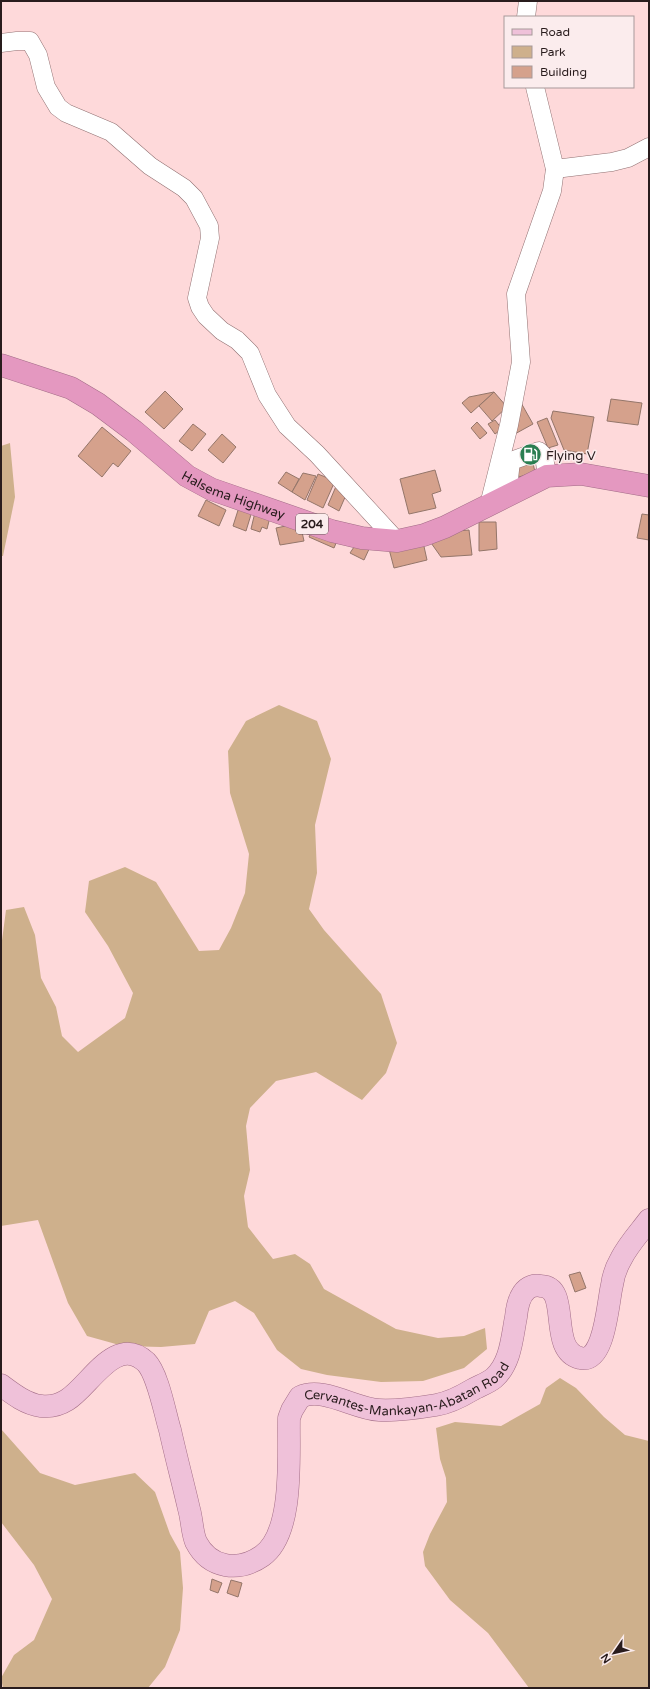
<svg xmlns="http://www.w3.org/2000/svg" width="650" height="1689" font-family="'Varela Round',sans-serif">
<rect width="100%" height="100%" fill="#fed9da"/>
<!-- green -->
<g fill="#ceb08c">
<polygon points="10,443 15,497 3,556 1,556 1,446"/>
<polygon points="279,705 317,721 331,759 315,825 317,873 309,909 324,930 381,994 397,1043 386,1073 362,1100 316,1072 276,1081 250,1108 246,1126 250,1170 244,1196 248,1227 273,1259 295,1254 310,1264 324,1289 396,1329 438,1338 464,1336 485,1328 487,1349 464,1368 423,1381 381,1382 327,1375 301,1369 277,1350 254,1313 235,1301 209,1311 195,1344 161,1347 123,1346 87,1336 68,1303 38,1220 1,1226 1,948 6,910 24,907 35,935 41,978 56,1007 62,1036 78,1052 125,1018 133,993 108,946 85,912 89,881 125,867 156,882 199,951 219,950 231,928 245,893 249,854 230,793 228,751 246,721"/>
<polygon points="560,1378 576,1388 604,1417 625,1435 649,1441 649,1688 529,1688 488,1633 450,1600 425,1566 423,1552 430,1534 447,1502 446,1478 440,1459 436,1428 455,1422 501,1426 540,1404 546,1388"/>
<polygon points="1,1429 40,1473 75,1485 135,1473 155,1492 170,1534 180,1552 183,1588 180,1630 165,1667 148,1688 3,1688 1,1678 14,1655 34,1640 52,1599 34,1565 1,1522"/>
</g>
<!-- building -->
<g fill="#d5a18c" stroke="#94766a">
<polygon points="165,391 183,409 164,429 145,412"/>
<polygon points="494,392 507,407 492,421 479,406"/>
<polygon points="494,392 471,413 462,403 469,397"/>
<polygon points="611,399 642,403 638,425 607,421"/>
<polygon points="520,401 533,424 513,435"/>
<polygon points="553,411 594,417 587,454 564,450 551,418"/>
<polygon points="547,418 558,445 548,448 537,422"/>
<polygon points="495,420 502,429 495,434 488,424"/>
<polygon points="477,422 487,433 480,439 471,428"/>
<polygon points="193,424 206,434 192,451 179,441"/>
<polygon points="102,427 131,451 118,467 113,463 102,477 78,456"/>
<polygon points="222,434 236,447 223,463 208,450"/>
<polygon points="532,459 535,472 519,477 515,463"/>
<polygon points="435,470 441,491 432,494 436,508 409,514 400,479"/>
<polygon points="286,472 299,479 292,492 278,483"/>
<polygon points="303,473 316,476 305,500 292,492"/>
<polygon points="318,474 335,481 323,508 307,500"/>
<polygon points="337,484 346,495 339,511 328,505"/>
<polygon points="206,500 226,510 219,526 198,516"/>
<polygon points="240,504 253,508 246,531 233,526"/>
<polygon points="256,508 271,513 267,529 262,527 260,532 251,529"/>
<polygon points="642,514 649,515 649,540 637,538"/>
<polygon points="479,522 496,522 497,549 479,551"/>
<polygon points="300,523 304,541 280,545 276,528"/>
<polygon points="314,526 339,536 334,548 309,537"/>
<polygon points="469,530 472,555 441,557 429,540 434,533"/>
<polygon points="358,541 370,547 364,560 350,553"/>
<polygon points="423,542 427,560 394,568 389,549"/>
<polygon points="580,1272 586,1288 575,1292 569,1275"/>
<polygon points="212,1579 222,1583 218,1593 210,1590"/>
<polygon points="231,1580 242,1583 238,1597 227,1593"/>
</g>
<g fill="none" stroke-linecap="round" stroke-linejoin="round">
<defs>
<g id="minor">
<polyline points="526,17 528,1"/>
<polyline points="1,43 17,41 30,41 38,55 46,87 58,107 66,113 111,132 150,166 184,188 194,198 209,226 210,238 197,298 200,307 206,316 222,331 237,340 250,353 267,395 287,426 317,454 397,541"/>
<polyline points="555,169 612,162 628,158 649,147"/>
<polyline points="507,497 511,461 539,451 544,456 547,476"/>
<polyline points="489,505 509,425 521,362 516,294 552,191 555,169 535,87"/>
</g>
<g id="major">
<path id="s1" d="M1,1385C13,1394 26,1404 41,1406C49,1407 59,1405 67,1400C90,1386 115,1334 146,1362C158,1374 165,1414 170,1430C176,1457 183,1483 189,1509C192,1519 192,1533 196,1542C210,1569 239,1572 262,1556C295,1533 288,1453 289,1418L292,1410L300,1397C323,1386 355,1409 379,1410C398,1411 418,1408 436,1405C448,1403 462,1396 472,1390C479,1386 488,1383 494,1378C511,1363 512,1337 516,1317C517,1307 519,1295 527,1289C531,1286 536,1285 541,1286C572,1287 547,1350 580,1358C605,1365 608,1300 612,1285C613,1277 617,1266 621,1259C628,1245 640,1232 649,1220"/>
</g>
<g id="highway">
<path id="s2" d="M1,365L71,388L98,404L134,431L187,476L211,489L332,531L362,538L397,541L424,535L445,527L547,476L581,474L649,486"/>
</g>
</defs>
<!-- minor casing -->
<use href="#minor" stroke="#917172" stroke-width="19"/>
<!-- major casing -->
<use href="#major" stroke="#a36d87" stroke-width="23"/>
<!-- highway casing -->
<use href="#highway" stroke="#a36d87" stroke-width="23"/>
<!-- minor -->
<use href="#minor" stroke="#fff" stroke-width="18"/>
<!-- major -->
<use href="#major" stroke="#efc1d9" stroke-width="22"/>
<!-- highway -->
<use href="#highway" stroke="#e498c0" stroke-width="22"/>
</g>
<!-- icons -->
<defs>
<symbol id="fuel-disc" viewBox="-11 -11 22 22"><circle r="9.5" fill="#2a7e51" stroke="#fbeced"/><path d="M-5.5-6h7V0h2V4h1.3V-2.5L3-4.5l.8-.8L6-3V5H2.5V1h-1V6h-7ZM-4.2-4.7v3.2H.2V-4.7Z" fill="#fff"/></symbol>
</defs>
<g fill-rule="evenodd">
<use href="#fuel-disc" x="518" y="442" width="25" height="25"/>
</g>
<g text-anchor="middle" stroke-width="3" stroke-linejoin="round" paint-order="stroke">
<!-- shield labels -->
<rect fill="#fbeced" stroke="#685a5b" stroke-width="1" x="296" y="514" width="32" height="20" rx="3"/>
<g font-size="12" font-weight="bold" fill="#291c1d">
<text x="312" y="528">204</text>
</g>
<!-- poi labels -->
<g font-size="13" fill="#291c1d" stroke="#fbeced" text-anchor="start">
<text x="546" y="460">Flying V</text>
</g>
<!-- street labels -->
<g font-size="13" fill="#291c1d" stroke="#fbeced">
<text dy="5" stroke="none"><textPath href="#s2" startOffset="270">Halsema Highway</textPath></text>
<text dy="5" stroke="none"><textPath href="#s1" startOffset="718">Cervantes-Mankayan-Abatan Road</textPath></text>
</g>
</g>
<!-- border -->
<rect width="650" height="1689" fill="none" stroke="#291c1d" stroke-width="4"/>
<!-- legend -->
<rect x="504" y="16" width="130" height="72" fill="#fbeced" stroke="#a7999a"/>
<rect x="512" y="29" width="20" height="6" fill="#efc1d9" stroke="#a7999a"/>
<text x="540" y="36" font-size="12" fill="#291c1d">Road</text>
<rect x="512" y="46" width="20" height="12" fill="#ceb08c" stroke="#a7999a"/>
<text x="540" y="56" font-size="12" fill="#291c1d">Park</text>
<rect x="512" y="66" width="20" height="12" fill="#d5a18c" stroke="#a7999a"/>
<text x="540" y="76" font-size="12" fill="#291c1d">Building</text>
<!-- north arrow -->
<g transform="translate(614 1653) rotate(236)" stroke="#fbeced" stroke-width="3" paint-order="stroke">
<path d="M0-3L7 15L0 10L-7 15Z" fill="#291c1d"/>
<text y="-6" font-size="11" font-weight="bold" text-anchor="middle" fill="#291c1d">N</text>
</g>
</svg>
